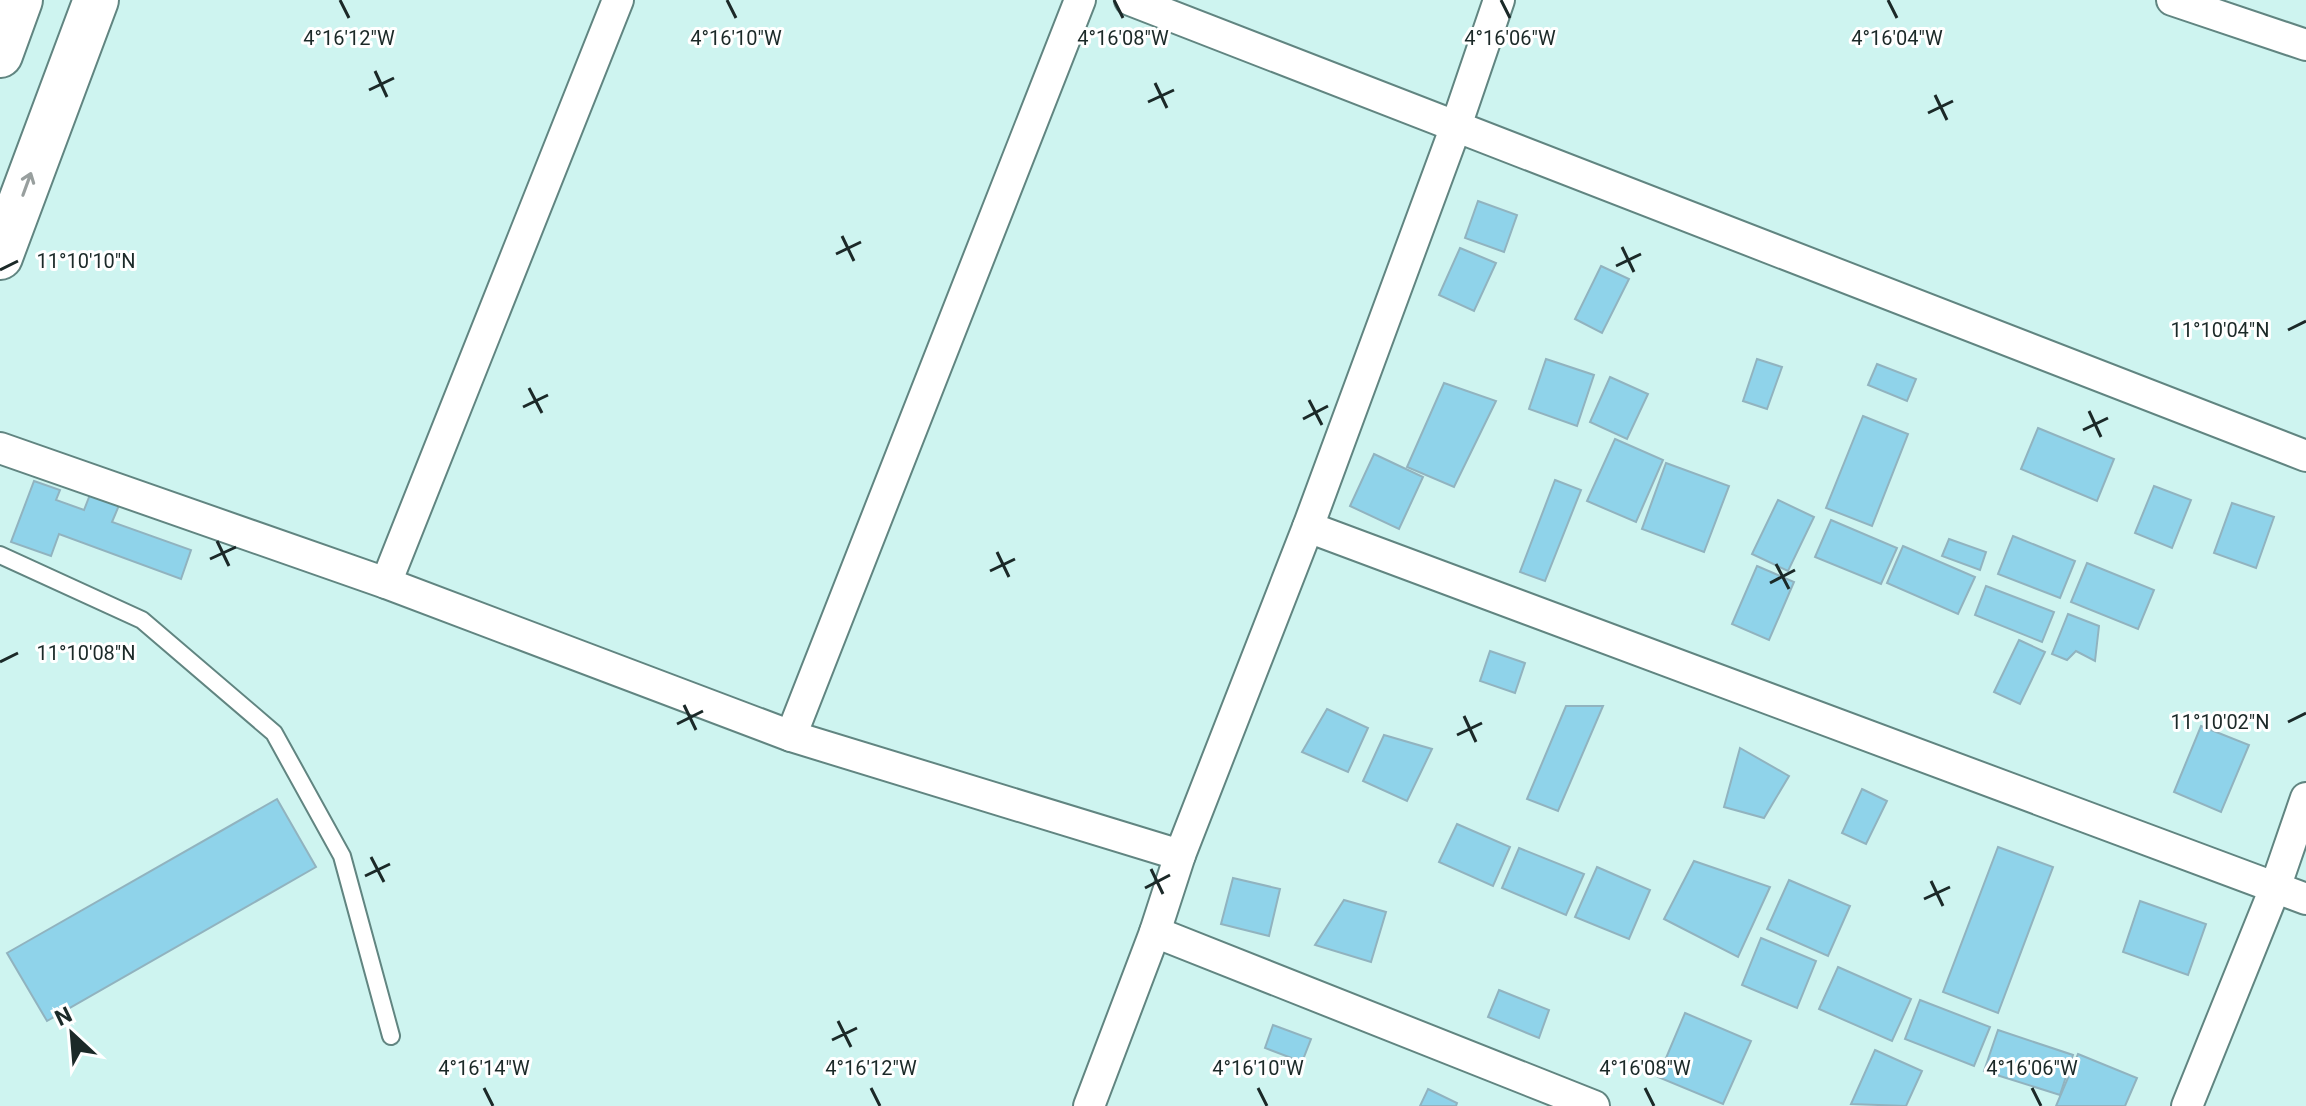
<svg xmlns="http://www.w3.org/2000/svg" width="2306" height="1106" font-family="Roboto,sans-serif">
<rect width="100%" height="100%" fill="#cef4f0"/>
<!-- building -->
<g fill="#8fd3ea" stroke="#91b3bf" stroke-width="2">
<polygon points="1478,201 1517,215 1504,252 1465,238"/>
<polygon points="1460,248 1496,263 1474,311 1439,295"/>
<polygon points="1601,266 1629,279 1602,333 1575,319"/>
<polygon points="1546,359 1594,375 1577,426 1529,409"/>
<polygon points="1757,359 1782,367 1767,409 1743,401"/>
<polygon points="1877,364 1916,379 1907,401 1868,385"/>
<polygon points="1610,377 1648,394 1627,439 1590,422"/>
<polygon points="1444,383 1496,401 1454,487 1407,467"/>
<polygon points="1863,416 1908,434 1872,526 1826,508"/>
<polygon points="2038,428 2114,459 2097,501 2021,469"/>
<polygon points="1615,439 1663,460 1636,522 1587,501"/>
<polygon points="1374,454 1423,477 1399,529 1350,506"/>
<polygon points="1666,463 1729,486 1704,552 1642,529"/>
<polygon points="1555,480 1581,490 1545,581 1520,572"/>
<polygon points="34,481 60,490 56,500 84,510 91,492 120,503 112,522 191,550 181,579 59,534 51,556 11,542"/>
<polygon points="2154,486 2191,500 2172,548 2135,533"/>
<polygon points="1778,500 1814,517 1788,571 1752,554"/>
<polygon points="2232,503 2274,517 2256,568 2214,553"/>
<polygon points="1831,520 1897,548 1881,584 1815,557"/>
<polygon points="2013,536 2075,561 2060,598 1998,574"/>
<polygon points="1949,539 1986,552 1980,570 1942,556"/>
<polygon points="1903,546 1975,577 1958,614 1887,583"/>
<polygon points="2087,563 2154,590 2138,629 2071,602"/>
<polygon points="1757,566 1794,582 1769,640 1732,624"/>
<polygon points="1986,586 2054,612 2042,642 1975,615"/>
<polygon points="2068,614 2099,626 2095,661 2076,651 2067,660 2052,654"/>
<polygon points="2019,640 2045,652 2020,704 1994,692"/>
<polygon points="1490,651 1525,663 1515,693 1480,681"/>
<polygon points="1566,706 1603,706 1558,811 1527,799"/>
<polygon points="1327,709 1368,728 1348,772 1302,752"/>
<polygon points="2201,726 2249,745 2221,812 2174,792"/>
<polygon points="1384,735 1432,749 1407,801 1363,781"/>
<polygon points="1740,748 1789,776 1764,818 1724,807"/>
<polygon points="1862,789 1887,801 1866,844 1842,833"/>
<polygon points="277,799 316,867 47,1021 7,953"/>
<polygon points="1457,824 1510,847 1493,886 1439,862"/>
<polygon points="1998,847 2053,867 1998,1013 1943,992"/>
<polygon points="1519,848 1584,874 1566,915 1502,888"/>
<polygon points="1694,861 1770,887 1738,957 1664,919"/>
<polygon points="1597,867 1650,890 1629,939 1575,917"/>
<polygon points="1233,878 1280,889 1269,936 1221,924"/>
<polygon points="1789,880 1850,906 1828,956 1767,929"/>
<polygon points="1344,900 1386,912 1371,962 1315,945"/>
<polygon points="2140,901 2206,924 2188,975 2123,952"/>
<polygon points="1761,938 1816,961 1797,1008 1742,985"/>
<polygon points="1838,967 1911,999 1892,1041 1819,1009"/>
<polygon points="1499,990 1549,1010 1539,1038 1488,1017"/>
<polygon points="1920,1000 1990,1027 1974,1066 1905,1039"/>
<polygon points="1685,1013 1751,1041 1723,1104 1658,1077"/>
<polygon points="1273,1025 1311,1039 1302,1062 1265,1048"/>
<polygon points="1998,1030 2073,1055 2060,1095 1984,1071"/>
<polygon points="1875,1050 1922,1071 1906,1106 1851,1104"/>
<polygon points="2078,1054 2137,1078 2125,1106 2056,1106"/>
<polygon points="1428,1089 1457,1103 1456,1106 1420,1106"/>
</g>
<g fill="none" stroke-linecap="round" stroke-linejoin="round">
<defs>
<polyline id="service" points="0,555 142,620 274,733 342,856 391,1036"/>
<g id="minor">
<polyline points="1130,0 2306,456"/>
<polyline points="2172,0 2306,45"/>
<polyline points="0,448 386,583 791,736 1180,855"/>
<polyline points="1308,527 2306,899"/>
<polyline points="386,583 618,0"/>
<polyline points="791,736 1080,0"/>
<polyline points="1155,932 1594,1106"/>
<polyline points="1089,1106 1155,932 1180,855 1308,527 1456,126 1499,0"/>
<polyline points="2187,1106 2275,888 2306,798"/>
</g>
<g id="secondary">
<polyline points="0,55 20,0"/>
<polyline points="0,257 96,0"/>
</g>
</defs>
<!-- service casing -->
<use href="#service" stroke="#618581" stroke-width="20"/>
<!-- minor casing -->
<use href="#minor" stroke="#618581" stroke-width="34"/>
<!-- secondary casing -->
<use href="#secondary" stroke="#618581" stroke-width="48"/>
<!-- service -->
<use href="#service" stroke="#fff" stroke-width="16"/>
<!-- minor -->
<use href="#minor" stroke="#fff" stroke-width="30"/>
<!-- secondary -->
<use href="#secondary" stroke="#fff" stroke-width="44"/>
</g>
<!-- one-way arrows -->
<defs><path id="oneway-shaft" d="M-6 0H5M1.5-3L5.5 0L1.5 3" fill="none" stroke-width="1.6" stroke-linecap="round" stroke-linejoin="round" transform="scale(2)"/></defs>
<use stroke="#989f9e" href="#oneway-shaft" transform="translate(27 184) rotate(-70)"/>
<!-- ticks -->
<path fill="none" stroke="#1b2928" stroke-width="3" d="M340,0L349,18M727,0L736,18M1114,0L1123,18M1501,0L1510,18M1888,0L1897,18M375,71L387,97M1155,83L1167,108M369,90L394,78M1935,95L1947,120M1148,102L1174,90M1928,113L1953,101M842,236L854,261M1622,247L1634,272M836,254L861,242M1616,266L1641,254M0,270L18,261M2288,330L2306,321M529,388L542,413M1309,400L1322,425M523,407L548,395M2089,411L2101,437M1303,419L1328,406M2083,430L2108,418M217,541L229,566M997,552L1009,577M210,559L236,547M1776,564L1789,589M990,571L1015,559M1770,583L1795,570M0,662L18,653M684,705L696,730M1464,716L1476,742M2288,722L2306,713M677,724L703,711M1457,735L1482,723M371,857L384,882M1151,869L1163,894M365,876L390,864M1931,881L1943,906M1145,888L1170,875M1924,899L1950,887M838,1021L851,1047M832,1040L857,1028M484,1088L493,1106M871,1088L880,1106M1258,1088L1267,1106M1645,1088L1654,1106M2032,1088L2041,1106"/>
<g font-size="20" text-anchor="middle" fill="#1b2928" stroke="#fff" stroke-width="6" stroke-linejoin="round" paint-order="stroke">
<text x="349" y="45">4°16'12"W</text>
<text x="736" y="45">4°16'10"W</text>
<text x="1123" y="45">4°16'08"W</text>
<text x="1510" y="45">4°16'06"W</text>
<text x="1897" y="45">4°16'04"W</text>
<text x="86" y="268">11°10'10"N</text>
<text x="2220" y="337">11°10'04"N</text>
<text x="86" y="660">11°10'08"N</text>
<text x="2220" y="729">11°10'02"N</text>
<text x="484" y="1075">4°16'14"W</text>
<text x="871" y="1075">4°16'12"W</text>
<text x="1258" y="1075">4°16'10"W</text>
<text x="1645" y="1075">4°16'08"W</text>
<text x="2032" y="1075">4°16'06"W</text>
</g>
<!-- north arrow -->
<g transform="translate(72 1034) rotate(334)" stroke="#ffffff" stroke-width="6" paint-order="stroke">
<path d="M0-6L14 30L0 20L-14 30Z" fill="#1b2928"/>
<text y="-12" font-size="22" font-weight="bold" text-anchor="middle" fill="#1b2928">N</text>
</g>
</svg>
